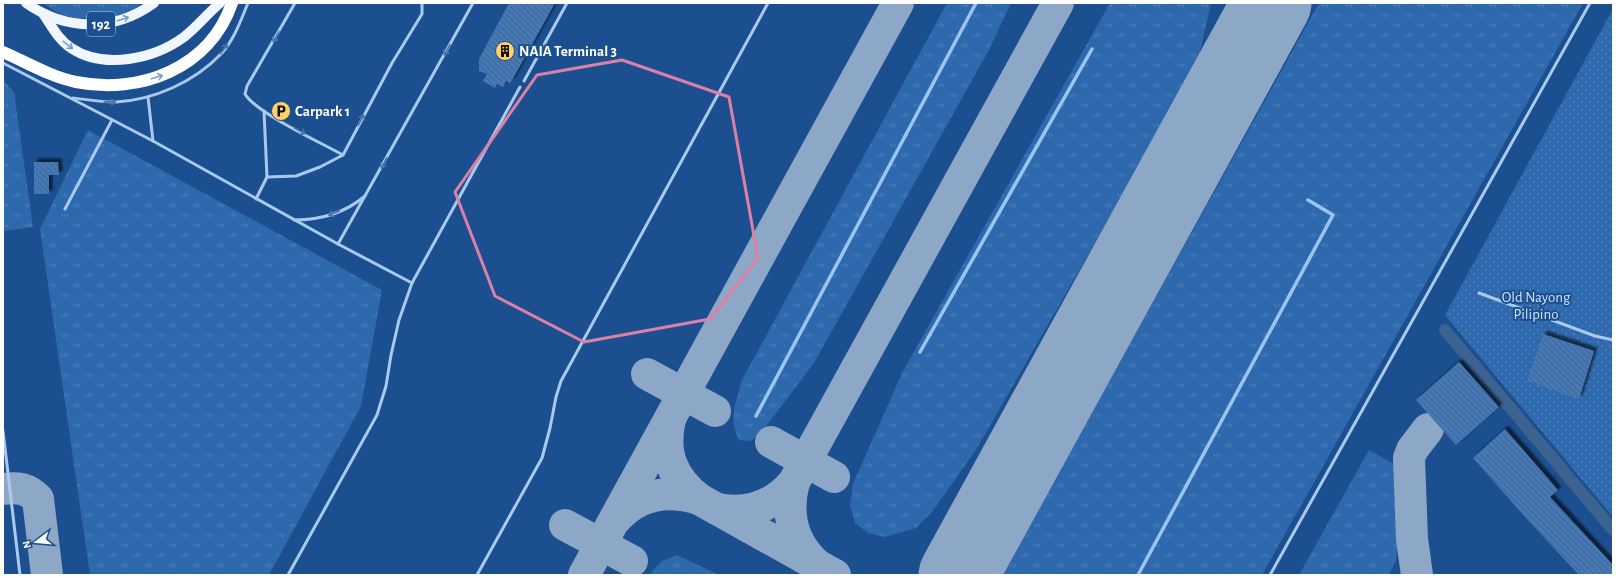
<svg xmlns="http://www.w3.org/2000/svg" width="1616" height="578" font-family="'Alegreya Sans',sans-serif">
<defs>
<pattern id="grass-tufts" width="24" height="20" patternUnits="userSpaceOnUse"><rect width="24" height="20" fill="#2e69ad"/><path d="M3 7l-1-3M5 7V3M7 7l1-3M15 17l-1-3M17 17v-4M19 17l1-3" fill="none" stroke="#4d80b9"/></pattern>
<pattern id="park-dots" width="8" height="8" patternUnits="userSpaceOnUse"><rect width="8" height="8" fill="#2e69ad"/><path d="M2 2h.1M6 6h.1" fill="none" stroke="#4d80b9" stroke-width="1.8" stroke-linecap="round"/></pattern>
<pattern id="building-back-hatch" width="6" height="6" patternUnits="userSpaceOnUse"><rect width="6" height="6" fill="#4478b7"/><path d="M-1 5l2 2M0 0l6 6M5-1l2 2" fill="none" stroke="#486282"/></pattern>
<filter id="shadow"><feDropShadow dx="3.5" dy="-3.5" stdDeviation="1" flood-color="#0009"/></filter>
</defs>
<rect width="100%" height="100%" fill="#1b4f8f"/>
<!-- grass -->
<g fill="url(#grass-tufts)">
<path d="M42,3H142C123,20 81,23 58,13C53,10 47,6 42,3Z"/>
<path d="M947,3H1011L990,48L814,363L764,429L751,441L739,440C728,417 736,403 742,380Z"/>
<polygon points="1110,3 1211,3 1197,65 976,450 932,512 916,528 885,537 868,533 855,523 850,505 853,484 902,373"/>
<polygon points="1319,3 1583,3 1262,575 1002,575"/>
<polygon points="3,80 14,92 33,227 3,231"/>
<polygon points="88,130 382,290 361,406 269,575 90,575 40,229"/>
<polygon points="1369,450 1405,470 1401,485 1402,513 1396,560 1389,575 1299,575"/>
<polygon points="677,555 719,575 649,575 662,561"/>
</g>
<!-- park -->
<polygon fill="url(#park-dots)" points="1613,9 1613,517 1445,315"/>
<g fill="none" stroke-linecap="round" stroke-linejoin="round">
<!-- stream -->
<g stroke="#9cc4f0" stroke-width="3.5">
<polyline points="920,352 1092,49"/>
<polyline points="756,416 976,3"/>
<polyline points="1138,575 1333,215 1308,200"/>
</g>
<!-- canal -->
<polyline stroke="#3c6290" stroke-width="12" points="1445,330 1613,530"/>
<!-- taxiway -->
<g stroke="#8da7c7" stroke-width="32">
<polyline points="1256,32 1263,3"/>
<polyline points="647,374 715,411"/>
<path d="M670,419C662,453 672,478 699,499"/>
<polyline points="771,442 834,477"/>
<path d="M794,482C786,512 791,540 814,562"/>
<path d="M3,489C18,487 27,488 38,499L47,575"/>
<path d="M717,509C748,515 774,506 794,482L1058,3"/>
<path d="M616,519C638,494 667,489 699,499L835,575"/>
<polyline points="565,525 632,561"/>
<polyline points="584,575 898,3"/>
<polyline points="940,575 952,568 970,551"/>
<polyline points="1417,575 1412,539 1409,458 1412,450 1428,429"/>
</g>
<!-- runway -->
<polyline stroke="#8da7c7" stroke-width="79" points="958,575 1272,3"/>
</g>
<!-- building -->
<g fill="url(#building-back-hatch)" filter="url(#shadow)">
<polygon points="509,3 555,3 511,82 509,83 506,81 503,87 497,84 495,88 483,81 487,74 479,71 479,59"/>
<polygon points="34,162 58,162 59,175 49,175 49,194 34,194"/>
<polygon points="1543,334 1594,351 1579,399 1527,381"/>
<polygon points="1459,362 1499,407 1456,445 1416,400"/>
<polygon points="1505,429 1558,490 1550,497 1613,565 1613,575 1579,575 1526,518 1473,458"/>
</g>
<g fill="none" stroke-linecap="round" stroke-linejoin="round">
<!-- service -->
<g stroke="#a9c9ee" stroke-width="3">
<path d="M295,3L247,86L245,94C256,113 322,143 343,155"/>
<polyline points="3,63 153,141 338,244 412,283"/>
<polyline points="524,81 567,3"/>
<polyline points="148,97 153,141"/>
<path d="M73,98C88,100 102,102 116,102C154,100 194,82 221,54C234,40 241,20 248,3"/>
<polyline points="267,177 296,176 320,167 343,155 392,63 422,14 422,3"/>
<polyline points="256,199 267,177 264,111"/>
<polyline points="65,209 112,120"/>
<path d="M294,220C319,220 345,213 365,196"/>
<polyline points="338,244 473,3"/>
<polyline points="1479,293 1595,336 1613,340"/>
<polyline points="3,431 20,575"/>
<polyline points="288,575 377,415 386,386 391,355 399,320 412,283 520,87"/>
<polyline points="477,575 542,458 550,428 556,397 561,381 768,3"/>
<polyline points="1270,575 1590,3"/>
</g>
<!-- primary -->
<g stroke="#f0f6ff" stroke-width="10">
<path d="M26,3C66,31 114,32 154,3"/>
<path d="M44,15C52,27 59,40 71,48C104,70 154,59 184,37C197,27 207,14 220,3"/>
</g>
<!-- motorway -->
<path stroke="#fff" stroke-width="12" d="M3,52C26,62 51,77 76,82C140,95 210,68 232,3"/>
</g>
<!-- one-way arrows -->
<defs><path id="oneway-shaft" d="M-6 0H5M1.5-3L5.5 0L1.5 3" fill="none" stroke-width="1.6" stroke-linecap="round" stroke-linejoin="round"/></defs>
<g stroke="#7b9ac1">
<use href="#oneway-shaft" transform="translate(123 19) rotate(-18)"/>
<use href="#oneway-shaft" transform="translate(68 45) rotate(38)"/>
</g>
<g stroke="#4674ac">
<use href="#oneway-shaft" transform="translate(276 37) rotate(120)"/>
<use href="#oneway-shaft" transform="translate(224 49) rotate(-54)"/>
<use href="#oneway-shaft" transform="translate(447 50) rotate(119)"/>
<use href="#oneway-shaft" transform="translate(110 102) rotate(1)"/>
<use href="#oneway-shaft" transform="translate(361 120) rotate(-62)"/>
<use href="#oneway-shaft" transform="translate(300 131) rotate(29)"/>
<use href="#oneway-shaft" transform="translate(384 163) rotate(119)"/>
<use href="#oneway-shaft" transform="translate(334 213) rotate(157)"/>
</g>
<use stroke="#829ec1" href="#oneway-shaft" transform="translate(157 77) rotate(-17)"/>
<!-- marked area -->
<path fill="none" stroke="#dd80a5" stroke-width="3" stroke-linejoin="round" d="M622,60L729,97L758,258L710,319L584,342L495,296L455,192L537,75Z"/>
<!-- icons -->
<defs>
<symbol id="building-disc" viewBox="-11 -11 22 22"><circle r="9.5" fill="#ffd166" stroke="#1b4f8f"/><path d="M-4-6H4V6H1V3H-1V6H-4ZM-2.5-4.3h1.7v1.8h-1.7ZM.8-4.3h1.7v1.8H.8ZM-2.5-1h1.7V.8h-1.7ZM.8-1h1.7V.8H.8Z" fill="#111"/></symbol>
<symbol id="parking-disc" viewBox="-11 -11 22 22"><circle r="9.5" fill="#ffd166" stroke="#1b4f8f"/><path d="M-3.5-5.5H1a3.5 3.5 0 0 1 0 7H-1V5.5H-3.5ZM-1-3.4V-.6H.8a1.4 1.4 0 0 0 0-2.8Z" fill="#111"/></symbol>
</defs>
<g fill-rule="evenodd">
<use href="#building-disc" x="494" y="40" width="22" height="22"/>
<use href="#parking-disc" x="270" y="100" width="22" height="22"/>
</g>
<g text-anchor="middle" stroke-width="4" stroke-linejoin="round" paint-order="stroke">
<!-- shield labels -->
<rect fill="#1b4f8f" stroke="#bbcadd" stroke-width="1" x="87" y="12" width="28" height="24" rx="3"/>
<g font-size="14" font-weight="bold" fill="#fff">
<text x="101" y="29">192</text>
</g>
<!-- poi labels -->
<g font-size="15" font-weight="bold" fill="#fff" stroke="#1b4f8f" text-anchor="start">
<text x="519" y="56">NAIA Terminal 3</text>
<text x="295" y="116">Carpark 1</text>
</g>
<!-- park labels -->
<g font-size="15" fill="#cfe3fa" stroke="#1b4f8f">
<text x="1536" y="302">Old Nayong<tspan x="1536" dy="17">Pilipino</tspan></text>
</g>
</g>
<!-- border -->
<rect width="1616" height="578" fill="none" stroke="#ffffff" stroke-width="8"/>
<!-- north arrow -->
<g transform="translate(36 542) rotate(254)" stroke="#1b4f8f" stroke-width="3" paint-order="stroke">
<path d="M0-3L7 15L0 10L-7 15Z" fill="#ffffff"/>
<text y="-6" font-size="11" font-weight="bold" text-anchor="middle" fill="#ffffff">N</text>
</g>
</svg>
